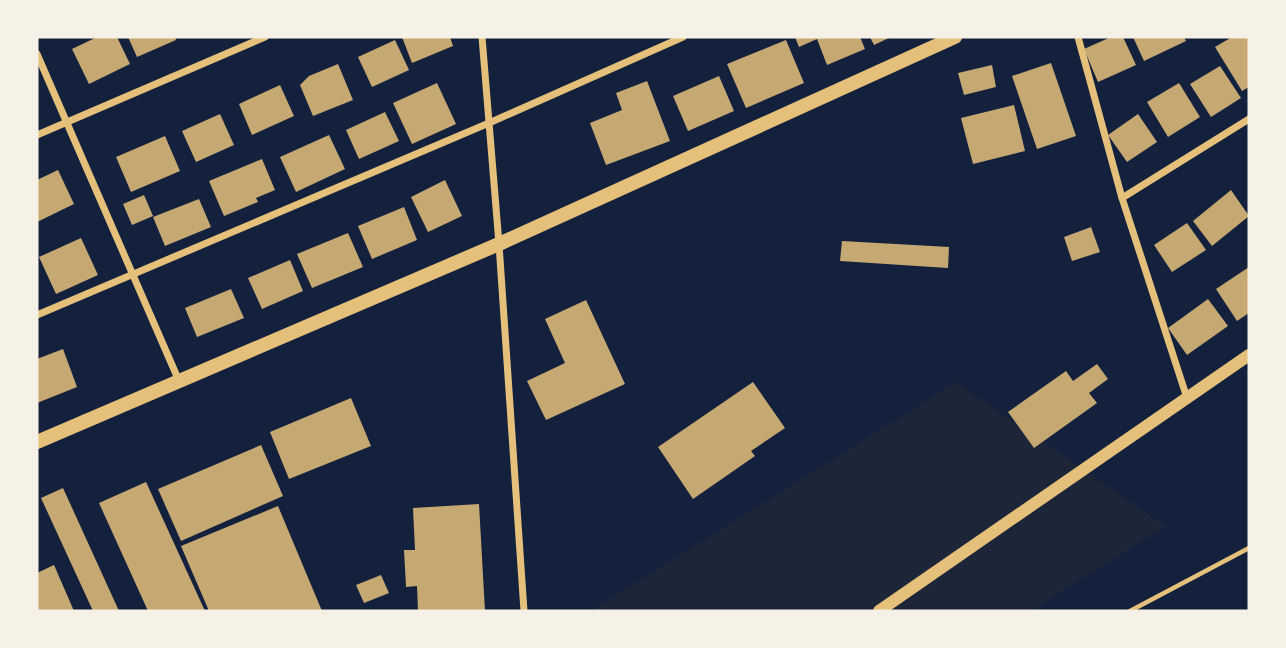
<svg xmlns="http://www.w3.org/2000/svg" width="1286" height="648" font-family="'DejaVu Sans',sans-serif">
<rect width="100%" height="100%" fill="#14213d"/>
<!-- green -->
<polygon fill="#1d2539" points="956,382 1166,526 1031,611 591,611"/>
<!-- building -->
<g fill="#c6a872">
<polygon points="97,37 117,37 130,64 89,84 72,49"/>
<polygon points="128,37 175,37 176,40 137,57"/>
<polygon points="402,37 450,37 453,46 412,63"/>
<polygon points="795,37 860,37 865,49 827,65 817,39 799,47"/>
<polygon points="870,37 891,37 874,45"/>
<polygon points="1111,37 1123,37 1136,65 1098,82 1084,49"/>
<polygon points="1133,37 1184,37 1186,41 1144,61"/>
<polygon points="1232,37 1249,37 1249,87 1242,91 1215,47"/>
<polygon points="395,40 409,70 372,87 358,57"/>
<polygon points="786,40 804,83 746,108 727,64"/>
<polygon points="1051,63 1076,136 1037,149 1012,76"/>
<polygon points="338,64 353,100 313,116 300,85 309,76"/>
<polygon points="992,65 996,87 964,95 958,73"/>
<polygon points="1220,66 1241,98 1211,117 1190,84"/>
<polygon points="719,76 734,111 688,131 673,96"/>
<polygon points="647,81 670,141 606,165 590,123 622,110 616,93"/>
<polygon points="437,83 456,124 412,144 393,103"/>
<polygon points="1179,83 1200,117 1168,137 1147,102"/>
<polygon points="280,85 294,116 252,135 239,104"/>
<polygon points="1014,105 1025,151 973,164 961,118"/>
<polygon points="385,112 399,141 359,159 346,130"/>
<polygon points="220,114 234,145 196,162 182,131"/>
<polygon points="1138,114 1157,142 1127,162 1108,135"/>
<polygon points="329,135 345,169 296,192 280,157"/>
<polygon points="165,136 180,171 131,192 116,157"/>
<polygon points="262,159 275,190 256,198 258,202 224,216 209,181"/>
<polygon points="58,170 74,204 37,222 37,180"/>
<polygon points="445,180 462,216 428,232 411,197"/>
<polygon points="1231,190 1249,216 1212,246 1193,221"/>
<polygon points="144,195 153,216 132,225 123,204"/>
<polygon points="199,199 211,227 165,246 153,217"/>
<polygon points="404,207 417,240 372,259 358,226"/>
<polygon points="1187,223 1206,250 1172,272 1154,245"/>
<polygon points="1091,227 1100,252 1072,261 1064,237"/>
<polygon points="348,233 363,267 312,288 297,254"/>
<polygon points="81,238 98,275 56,294 39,257"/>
<polygon points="842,241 949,247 948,268 840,261"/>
<polygon points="290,260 303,291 262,309 248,278"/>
<polygon points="1249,267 1249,313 1237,321 1216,289"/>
<polygon points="231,289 244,318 197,337 185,308"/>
<polygon points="1208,299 1228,326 1187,355 1168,328"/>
<polygon points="586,300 625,384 546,420 527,381 565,363 545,319"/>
<polygon points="63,349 77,387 37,403 37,359"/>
<polygon points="1097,364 1108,379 1089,393 1097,403 1034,448 1008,412 1066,371 1073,381"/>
<polygon points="753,382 785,428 751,451 755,456 693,499 658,447"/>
<polygon points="351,398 371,446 289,479 270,432"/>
<polygon points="261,445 283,496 181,541 158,489"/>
<polygon points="146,482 205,611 148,611 99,503"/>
<polygon points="63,488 119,611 93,611 41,498"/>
<polygon points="479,504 485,611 418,611 417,586 406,587 404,550 415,550 413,508"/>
<polygon points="278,506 322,611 209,611 181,546"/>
<polygon points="54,565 74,611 37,611 37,573"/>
<polygon points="381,575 389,593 364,603 356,585"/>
</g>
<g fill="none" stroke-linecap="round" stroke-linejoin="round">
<!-- path -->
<polyline stroke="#e5c07b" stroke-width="4.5" points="1130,611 1249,548"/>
<!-- minor -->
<g stroke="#e5c07b" stroke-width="7">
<polyline points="482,37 499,244 524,611"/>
<polyline points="1078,37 1122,198 1187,398"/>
<polyline points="37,54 179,381"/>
<polyline points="37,135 265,37"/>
<polyline points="1122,198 1249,119"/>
<polyline points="37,315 489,123 683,37"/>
</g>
<!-- tertiary -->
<polyline stroke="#e5c07b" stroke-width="12" points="879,611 1249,355"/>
<!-- secondary -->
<polyline stroke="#e5c07b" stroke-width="14" points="37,442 499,244 955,37"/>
</g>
<!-- border -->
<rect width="1286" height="648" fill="none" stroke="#f6f1e7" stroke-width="77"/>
</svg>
